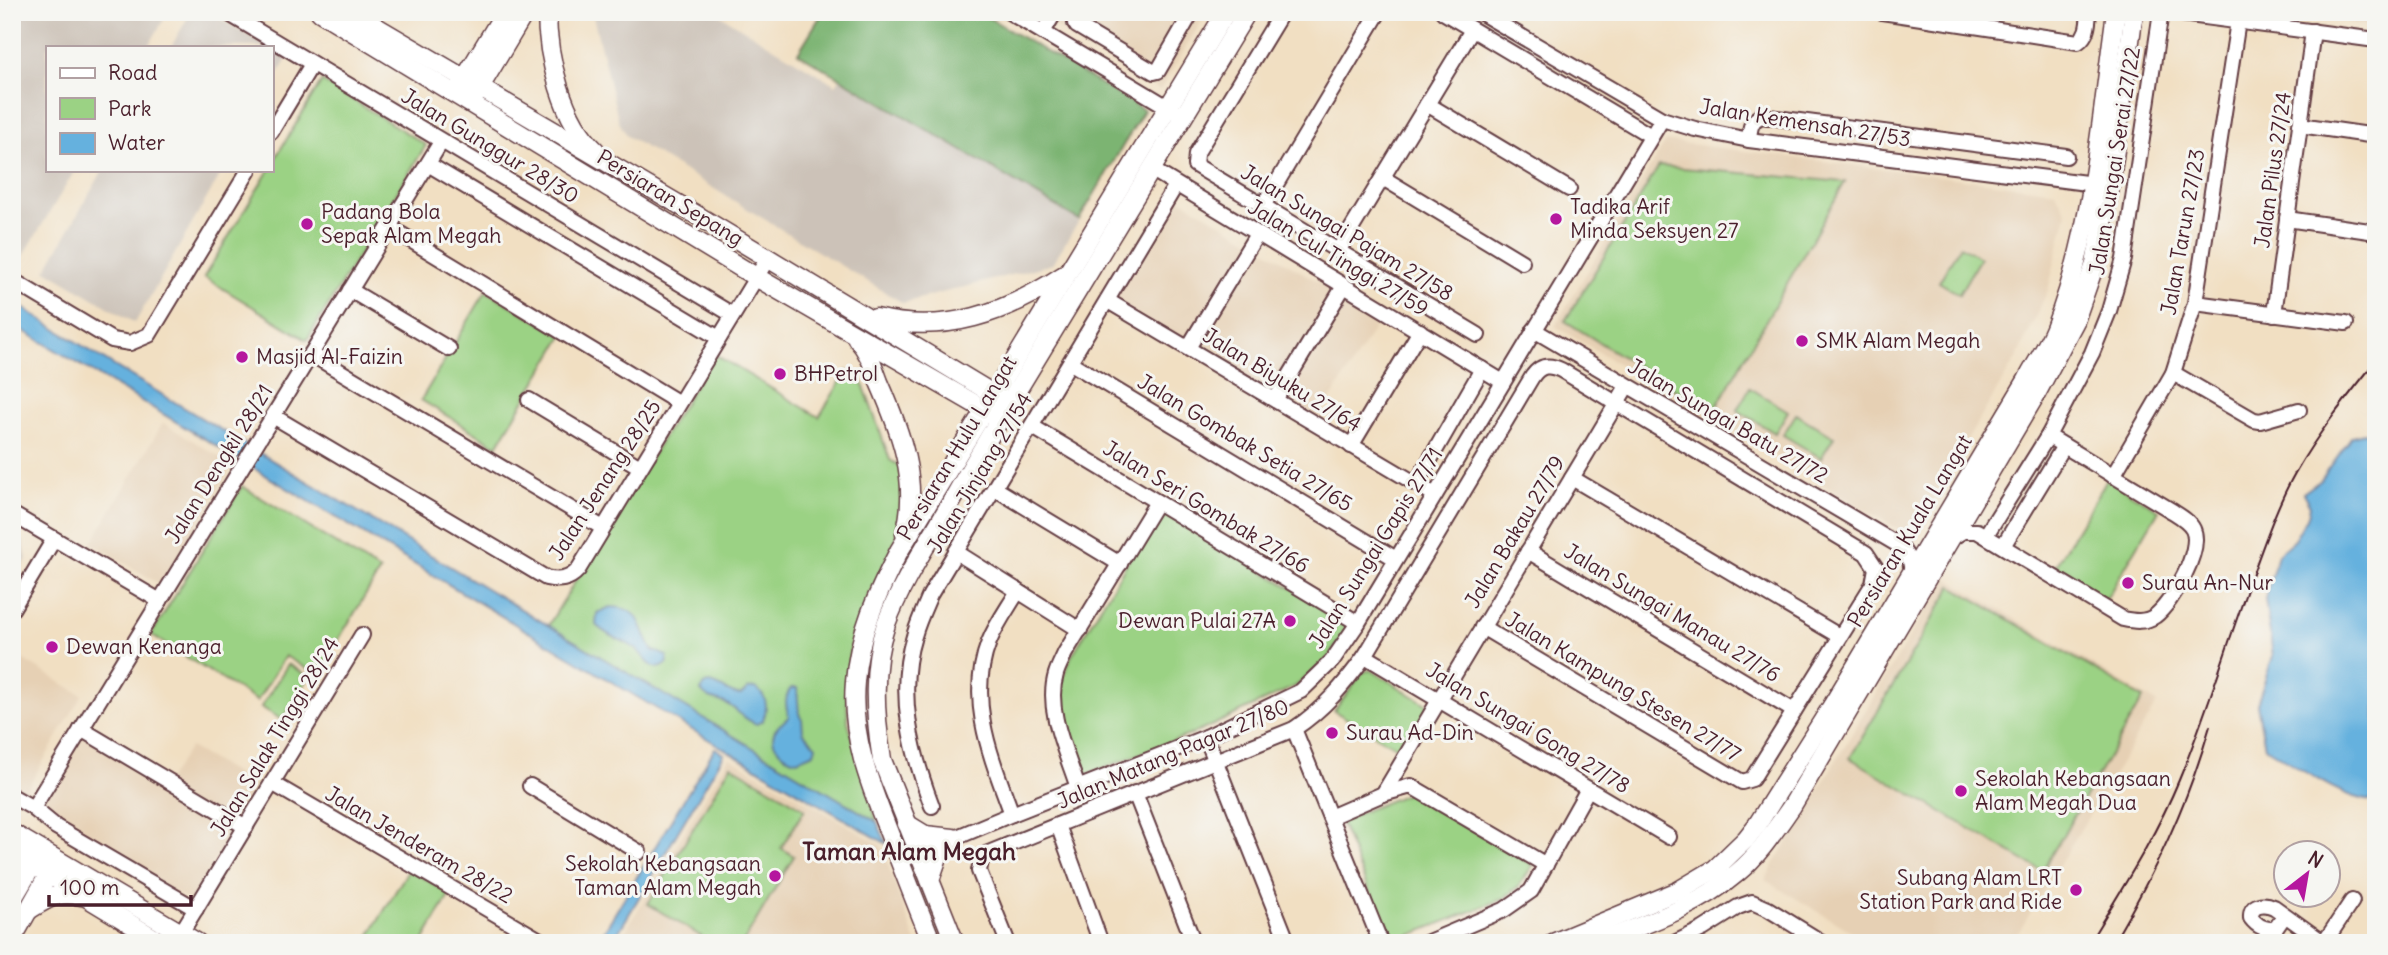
<svg xmlns="http://www.w3.org/2000/svg" width="2388" height="955" font-family="Delius,sans-serif">
<rect width="100%" height="100%" fill="#f6f6f2"/>
<filter id="ink" filterUnits="userSpaceOnUse"><feTurbulence type="fractalNoise" baseFrequency=".0143" numOctaves="2"/><feDisplacementMap in="SourceGraphic" scale="14" xChannelSelector="R" yChannelSelector="G"/><feConvolveMatrix kernelMatrix="1 2 1 2 8 2 1 2 1" color-interpolation-filters="sRGB"/></filter>
<filter id="wash" filterUnits="userSpaceOnUse"><feTurbulence type="fractalNoise" baseFrequency=".00686" numOctaves="4" result="noise"/><feDisplacementMap in="SourceGraphic" scale="28" xChannelSelector="R" yChannelSelector="G"/><feGaussianBlur stdDeviation="1.57" result="paint"/><feColorMatrix in="noise" values="0 0 0 0 0 0 0 0 0 0 0 0 0 0 0 0 0 1.4 0 .05"/><feComposite in="paint" operator="in"/></filter>
<g filter="url(#wash)">
<rect width="100%" height="100%" fill="#f1dfc2"/>
<!-- built -->
<g fill="#e6d0b4">
<polygon points="1031,12 1207,12 1160,90"/>
<polygon points="2286,12 2376,12 2376,27"/>
<polygon points="1666,141 2055,191 2067,213 2048,290 2018,355 1910,536 1555,326"/>
<polygon points="1174,195 1380,319 1317,422 1112,299"/>
<polygon points="163,423 233,465 161,585 92,543"/>
<polygon points="1945,577 2157,703 2012,943 1871,943 1765,880"/>
<polygon points="12,653 82,695 24,794 12,787"/>
<polygon points="82,735 166,783 190,747 258,787 190,901 57,823 38,807"/>
<polygon points="729,757 881,845 916,943 618,943"/>
</g>
<!-- industrial -->
<g fill="#ccc2b8">
<polygon points="12,12 168,12 148,47 47,47 47,170 75,170 15,270 12,269"/>
<polygon points="191,12 209,12 267,47 171,47"/>
<polygon points="592,12 715,12 836,85 840,79 1079,221 1052,264 903,303 627,136 619,122"/>
<polygon points="271,50 287,59 271,86"/>
<polygon points="103,170 223,170 135,323 46,270"/>
<polygon points="12,534 23,541 27,559 12,583"/>
</g>
<!-- green -->
<g fill="#9bd284" stroke="#727858" stroke-width="2">
<polygon points="322,81 426,145 307,340 204,277 269,170 271,170 271,165"/>
<polygon points="1659,166 1845,182 1713,413 1565,321"/>
<polygon points="1960,246 1980,258 1959,294 1939,282"/>
<polygon points="486,291 563,336 497,446 421,400"/>
<polygon points="714,354 819,417 847,371 862,381 890,460 902,467 902,527 866,601 851,643 846,683 848,722 877,822 548,626"/>
<polygon points="1750,388 1788,411 1775,433 1737,410"/>
<polygon points="1796,414 1834,437 1821,458 1783,435"/>
<polygon points="2107,479 2159,510 2105,601 2053,570"/>
<polygon points="242,486 380,571 317,675 285,656 257,701 151,635"/>
<polygon points="1159,509 1350,623 1328,659 1296,686 1202,730 1081,777 1059,690 1071,657"/>
<polygon points="1952,586 2143,698 2042,871 1850,758"/>
<polygon points="288,664 309,677 282,720 261,707"/>
<polygon points="1371,670 1431,707 1404,752 1334,711 1363,672"/>
<polygon points="731,765 805,809 781,848 794,856 743,943 712,943 648,904"/>
<polygon points="1411,792 1533,865 1519,886 1503,899 1390,943 1340,821"/>
<polygon points="409,869 450,894 422,943 365,943"/>
</g>
<!-- forest -->
<polygon fill="#7cb472" stroke="#636a4e" stroke-width="2" points="823,12 979,12 1144,110 1079,220 798,53"/>
<!-- water -->
<g fill="#65b1de" stroke="#586884" stroke-width="2">
<polygon points="12,301 111,364 877,822 887,844 689,728 12,324"/>
<path d="M2376,430V801C2344,801 2294,764 2265,747L2257,704L2273,656L2265,599L2278,554L2294,540L2308,516L2310,506L2303,493L2321,480L2352,436Z"/>
<path d="M610,607C643,607 639,627 652,650L667,656L668,663C664,666 663,668 658,668C648,667 643,654 636,649C623,639 607,637 596,625L597,613Z"/>
<path d="M710,683C722,685 729,695 741,695L748,689L756,688C767,696 768,708 763,720L757,724C744,720 738,710 727,704C717,699 709,701 701,691L705,684Z"/>
<path d="M791,688H797L799,714L802,719L803,732L816,746L814,753L797,760C784,758 765,742 777,728C780,723 786,721 789,716C785,706 784,697 791,688Z"/>
<polygon points="715,748 724,754 612,943 597,943"/>
</g>
</g>
<g filter="url(#ink)">
<g fill="none" stroke-linecap="round" stroke-linejoin="round">
<defs>
<g id="minor">
<polyline points="226,12 733,315"/>
<polyline points="1009,12 1176,112"/>
<polyline points="1081,12 1075,23 1077,26 1154,72 1158,71 1192,12"/>
<polyline points="1282,12 1196,154 1195,165 1478,335"/>
<polyline points="1443,12 1651,136"/>
<polyline points="1480,12 1662,119 1695,129 1749,140 2102,185"/>
<path d="M1882,12L2078,42C2088,35 2088,24 2089,12"/>
<polyline points="2167,12 2376,40"/>
<polyline points="1043,32 1055,12"/>
<polyline points="1427,104 1569,189"/>
<polyline points="2300,125 2376,136"/>
<polyline points="271,132 312,64"/>
<path d="M1749,140C1750,129 1750,121 1761,116L2066,156"/>
<polyline points="428,164 719,338"/>
<polyline points="1151,169 1503,382"/>
<polyline points="1383,178 1522,262"/>
<polyline points="1263,206 1379,12"/>
<polyline points="2287,219 2376,232"/>
<polyline points="389,227 679,403"/>
<polyline points="1338,251 1472,30"/>
<polyline points="12,280 112,340 130,343 149,335 249,170"/>
<polyline points="350,290 449,349"/>
<polyline points="1108,301 1435,495"/>
<polyline points="2195,303 2346,323"/>
<polyline points="2274,314 2313,31"/>
<polyline points="1534,330 1900,546 1910,561 1912,571"/>
<polyline points="1188,348 1257,234"/>
<polyline points="311,354 603,528"/>
<polyline points="1071,363 1396,559"/>
<polyline points="2173,373 2254,420 2260,421 2299,410"/>
<polyline points="529,400 640,467"/>
<polyline points="1275,400 1344,286"/>
<path d="M273,416L546,578C559,581 569,580 578,570L768,258"/>
<polyline points="1033,427 1358,623"/>
<polyline points="1351,446 1420,331"/>
<polyline points="2113,476 2173,373 2195,303 2238,21"/>
<polyline points="1572,478 1839,636"/>
<polyline points="1416,484 1482,369"/>
<polyline points="996,489 1120,564"/>
<polyline points="12,514 160,601"/>
<polyline points="1986,535 2048,436 2092,353 2109,311 2124,259 2161,12"/>
<path d="M1950,539L1963,531H1977L2123,619C2133,621 2145,623 2155,616C2172,603 2203,550 2193,529C2189,521 2180,516 2172,511L2048,436"/>
<polyline points="2003,546 2064,446"/>
<polyline points="1528,551 1794,711"/>
<polyline points="956,552 1080,630"/>
<polyline points="12,609 54,539"/>
<polyline points="1365,656 1669,837"/>
<polyline points="81,729 246,827"/>
<polyline points="1294,729 1381,943"/>
<polyline points="1206,737 1288,943"/>
<polyline points="272,783 545,943"/>
<polyline points="530,786 639,852"/>
<path d="M1078,788C1067,753 1045,710 1056,674C1058,667 1062,660 1065,653L1157,502"/>
<polyline points="1135,793 1194,943"/>
<polyline points="1383,794 1411,786 1546,865"/>
<polyline points="12,796 33,808 56,827 196,909"/>
<path d="M932,806C912,753 896,693 914,636C918,622 924,609 930,595L1176,185"/>
<polyline points="33,808 441,142"/>
<path d="M1012,814C992,759 966,701 989,642C996,624 1008,608 1018,591"/>
<polyline points="1330,817 1383,794 1627,386"/>
<polyline points="1058,825 1101,943"/>
<polyline points="900,861 1012,814 1206,737 1301,691 1332,661 1358,623 1662,119"/>
<path d="M2285,915L2276,928C2266,931 2257,926 2251,918C2250,904 2263,902 2274,907L2324,943"/>
<polyline points="181,933 362,635"/>
<path d="M1008,943L979,871L981,861L986,854L1294,729C1324,709 1344,685 1365,656L1532,377C1540,365 1549,364 1561,370L1866,553L1876,568L1873,584L1752,779L1742,782L1482,627"/>
<polyline points="1426,943 1504,910 1531,891 1588,789"/>
<polyline points="1674,943 1703,929 1738,907 1752,902 1768,909 1823,943"/>
<polyline points="2324,943 2352,901"/>
</g>
<g id="major">
<polyline points="320,12 756,277 994,415"/>
<polyline points="351,12 695,214 1003,400"/>
<path d="M547,12C547,56 562,121 596,151"/>
<polyline points="459,88 505,12"/>
<polyline points="474,97 525,12"/>
<path d="M876,318C945,335 1006,313 1064,275"/>
<path d="M857,339C869,352 873,366 879,382C900,430 920,482 905,534"/>
<polyline points="907,824 925,835 953,838"/>
<polyline points="12,833 198,943"/>
<polyline points="12,852 162,943"/>
<polyline points="930,880 941,848 947,840"/>
<polyline points="12,900 38,856"/>
<path d="M29,910C49,898 57,891 81,896"/>
<polyline points="12,939 54,865"/>
<path d="M932,943C918,908 904,873 891,838C871,787 850,737 855,682C858,635 878,592 899,551L1226,12"/>
<path d="M955,943L882,760C875,716 871,667 886,624C899,589 919,557 938,525C963,482 987,440 1013,397C1091,269 1168,140 1247,12"/>
<path d="M1553,943L1678,891L1715,869L1746,839L1757,825L1832,706L2027,380C2036,363 2048,346 2055,328C2094,229 2101,117 2116,12"/>
<path d="M1596,943C1645,924 1696,908 1737,873C1759,855 1775,830 1792,806L2035,396L2075,321L2095,264L2110,186L2134,12"/>
</g>
</defs>
<!-- minor casing -->
<use href="#minor" stroke="#633c42" stroke-width="18"/>
<!-- major casing -->
<use href="#major" stroke="#633c42" stroke-width="21"/>
<!-- minor -->
<use href="#minor" stroke="#fff" stroke-width="14"/>
<!-- major -->
<use href="#major" stroke="#fff" stroke-width="18"/>
<!-- tram -->
<g stroke="#4a1f2b" stroke-width="2">
<path d="M2089,943C2121,890 2155,838 2179,780C2207,713 2227,644 2252,576C2265,541 2277,505 2295,473C2318,433 2347,397 2376,361"/>
<path d="M2113,943C2155,872 2187,806 2210,726"/>
</g>
</g>
</g>
<!-- markers -->
<g fill="#b5179e" stroke="#f6f6f2" stroke-width="2.5">
<circle cx="1556" cy="219" r="7"/>
<circle cx="307" cy="224" r="7"/>
<circle cx="1802" cy="341" r="7"/>
<circle cx="242" cy="357" r="7"/>
<circle cx="780" cy="374" r="7"/>
<circle cx="2128" cy="583" r="7"/>
<circle cx="1290" cy="621" r="7"/>
<circle cx="52" cy="647" r="7"/>
<circle cx="1332" cy="733" r="7"/>
<circle cx="1961" cy="791" r="7"/>
<circle cx="775" cy="876" r="7"/>
<circle cx="2076" cy="890" r="7"/>
</g>
<g text-anchor="middle" stroke-width="6" stroke-linejoin="round" paint-order="stroke">
<!-- street labels -->
<g font-size="21" fill="#4a1f2b" stroke="#f6f6f2">
<text transform="translate(1805 123) rotate(9)" y="7">Jalan Kemensah 27/53</text>
<text transform="translate(490 146) rotate(31)" y="7">Jalan Gunggur 28/30</text>
<text transform="translate(2115 161) rotate(-81)" y="7">Jalan Sungai Serai 27/22</text>
<text transform="translate(2273 170) rotate(-82)" y="7">Jalan Pilus 27/24</text>
<text transform="translate(670 198) rotate(31)" y="7">Persiaran Sepang</text>
<text transform="translate(2183 232) rotate(-80)" y="7">Jalan Tarun 27/23</text>
<text transform="translate(1347 233) rotate(31)" y="7">Jalan Sungai Pajam 27/58</text>
<text transform="translate(1338 258) rotate(31)" y="7">Jalan Cul Tinggi 27/59</text>
<text transform="translate(1282 380) rotate(31)" y="7">Jalan Biyuku 27/64</text>
<text transform="translate(1728 421) rotate(30)" y="7">Jalan Sungai Batu 27/72</text>
<text transform="translate(1245 443) rotate(31)" y="7">Jalan Gombak Setia 27/65</text>
<text transform="translate(957 448) rotate(-59)" y="7">Persiaran Hulu Langat</text>
<text transform="translate(219 464) rotate(-58)" y="7">Jalan Dengkil 28/21</text>
<text transform="translate(980 473) rotate(-59)" y="7">Jalan Jinjang 27/54</text>
<text transform="translate(605 480) rotate(-57)" y="7">Jalan Jenang 28/25</text>
<text transform="translate(1206 507) rotate(31)" y="7">Jalan Seri Gombak 27/66</text>
<text transform="translate(1910 531) rotate(-59)" y="7">Persiaran Kuala Langat</text>
<text transform="translate(1515 532) rotate(-59)" y="7">Jalan Bakau 27/79</text>
<text transform="translate(1376 548) rotate(-58)" y="7">Jalan Sungai Gapis 27/71</text>
<text transform="translate(1672 613) rotate(31)" y="7">Jalan Sungai Manau 27/76</text>
<text transform="translate(1623 687) rotate(31)" y="7">Jalan Kampung Stesen 27/77</text>
<text transform="translate(1528 728) rotate(31)" y="7">Jalan Sungai Gong 27/78</text>
<text transform="translate(275 737) rotate(-59)" y="7">Jalan Salak Tinggi 28/24</text>
<text transform="translate(1173 754) rotate(-23)" y="7">Jalan Matang Pagar 27/80</text>
<text transform="translate(419 845) rotate(30)" y="7">Jalan Jenderam 28/22</text>
</g>
<!-- poi labels -->
<g font-size="21" fill="#4a1f2b" stroke="#f6f6f2" text-anchor="start">
<text x="1570" y="214">Tadika Arif<tspan x="1570" dy="24">Minda Seksyen 27</tspan></text>
<text x="321" y="219">Padang Bola<tspan x="321" dy="24">Sepak Alam Megah</tspan></text>
<text x="1816" y="348">SMK Alam Megah</text>
<text x="256" y="364">Masjid Al-Faizin</text>
<text x="794" y="381">BHPetrol</text>
<text x="2142" y="590">Surau An-Nur</text>
<text x="1276" y="628" text-anchor="end">Dewan Pulai 27A</text>
<text x="66" y="654">Dewan Kenanga</text>
<text x="1346" y="740">Surau Ad-Din</text>
<text x="1975" y="786">Sekolah Kebangsaan<tspan x="1975" dy="24">Alam Megah Dua</tspan></text>
<text x="761" y="871" text-anchor="end">Sekolah Kebangsaan<tspan x="761" dy="24">Taman Alam Megah</tspan></text>
<text x="2062" y="885" text-anchor="end">Subang Alam LRT<tspan x="2062" dy="24">Station Park and Ride</tspan></text>
</g>
<!-- quarter labels -->
<g font-size="24" font-weight="bold" fill="#4a1f2b" stroke="#f6f6f2">
<text x="909" y="860">Taman Alam Megah</text>
</g>
</g>
<!-- margin -->
<rect width="2388" height="955" fill="none" stroke="#f6f6f2" stroke-width="42"/>
<!-- legend -->
<rect x="46" y="46" width="228" height="126" fill="#f6f6f2" stroke="#b1a0a2" stroke-width="2"/>
<rect x="60" y="68" width="35" height="10" fill="#ffffff" stroke="#b1a0a2" stroke-width="2"/>
<text x="108" y="80" font-size="21" fill="#4a1f2b">Road</text>
<rect x="60" y="98" width="35" height="21" fill="#9bd284" stroke="#b1a0a2" stroke-width="2"/>
<text x="108" y="116" font-size="21" fill="#4a1f2b">Park</text>
<rect x="60" y="133" width="35" height="21" fill="#65b1de" stroke="#b1a0a2" stroke-width="2"/>
<text x="108" y="150" font-size="21" fill="#4a1f2b">Water</text>
<!-- north arrow -->
<g transform="translate(2307 874) rotate(31)"><circle r="33" fill="#f6f6f2" stroke="#b1a0a2" stroke-width="2"/>
<path d="M0-5L12 26L0 18L-12 26Z" fill="#b5179e"/>
<text y="-10" font-size="19" font-weight="bold" text-anchor="middle" fill="#4a1f2b">N</text>
</g>
<!-- scale -->
<path d="M49 895v10h142v-10" fill="none" stroke="#4a1f2b" stroke-width="3.5"/>
<text x="60" y="895" font-size="21" fill="#4a1f2b" stroke="#f6f6f2" stroke-width="5" paint-order="stroke">100 m</text>
</svg>
